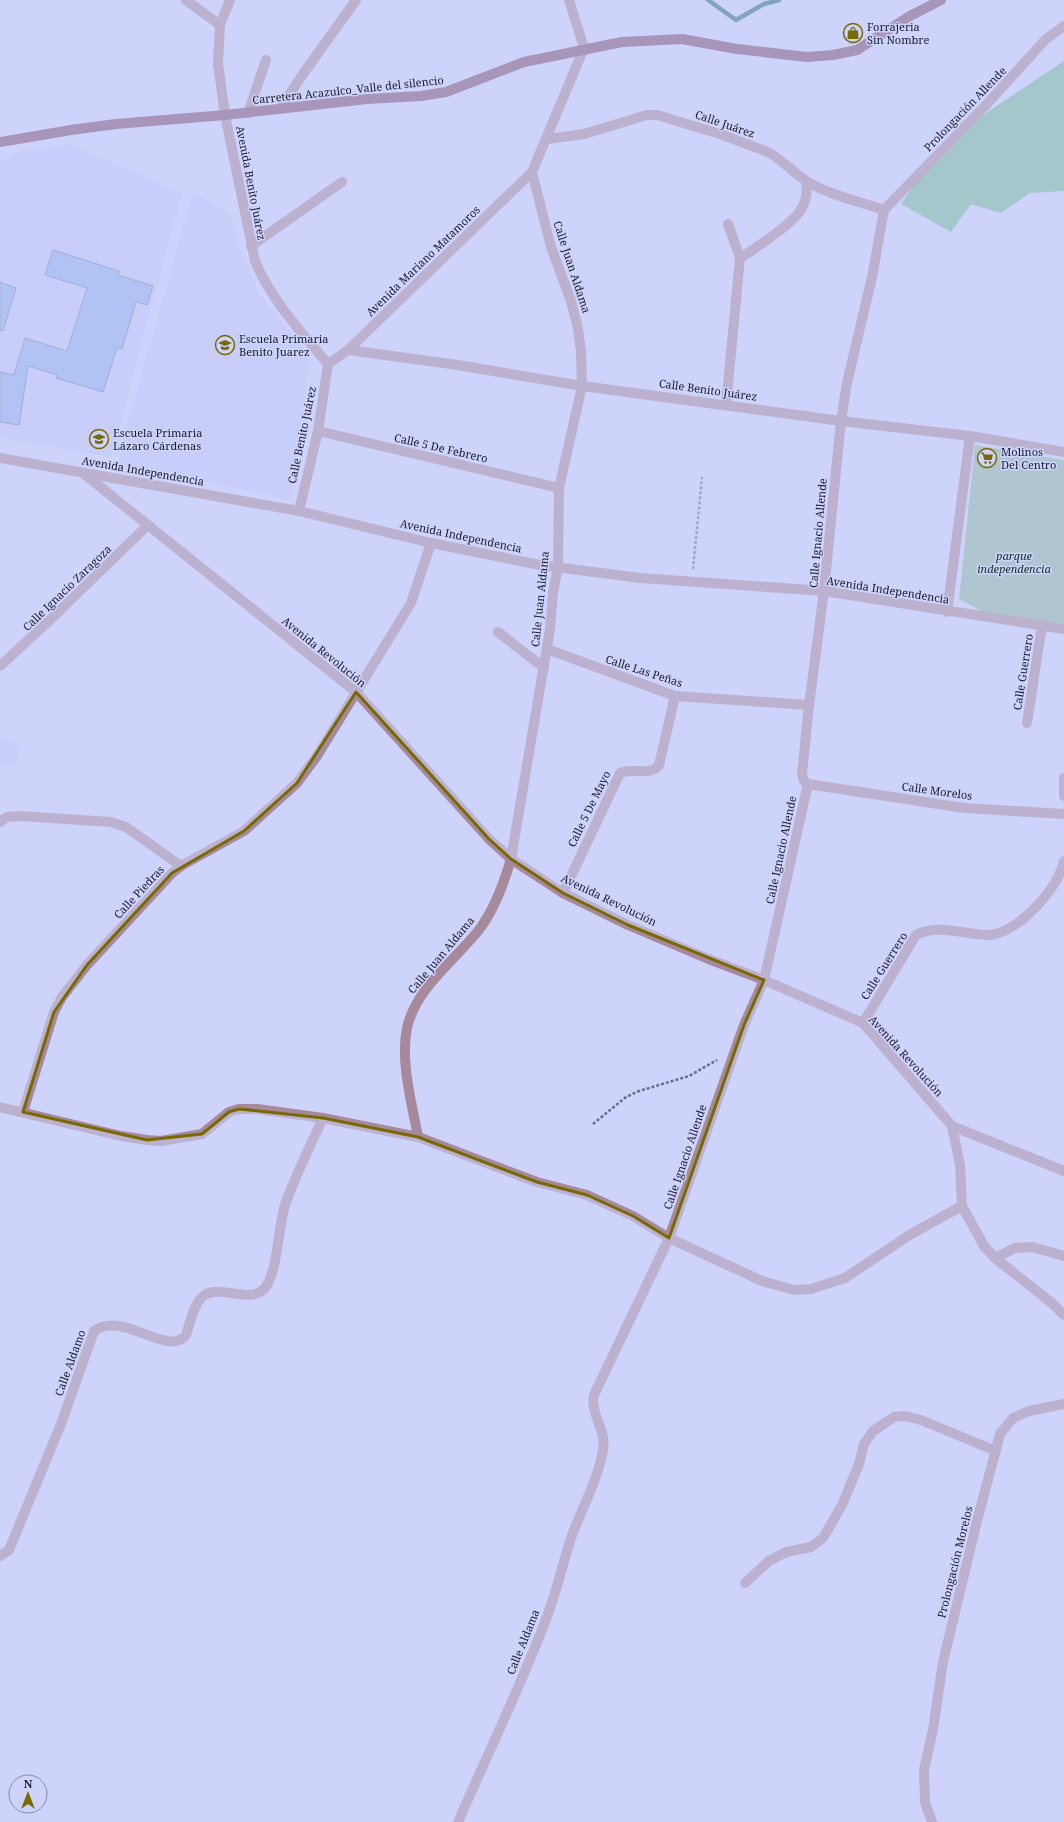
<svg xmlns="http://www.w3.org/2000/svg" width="1064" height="1822" font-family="'Noto Serif',serif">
<rect width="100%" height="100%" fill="#ced3fc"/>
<!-- built -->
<g fill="#c1c6f6">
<polygon points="70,144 182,193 111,457 0,438 0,162 17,153"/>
<polygon points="193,193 230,214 242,255 260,294 310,358 291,500 119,463 121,448"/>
<polygon points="0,735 21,746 16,764 0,767"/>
</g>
<!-- green -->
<polygon fill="#8bb59d" points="975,445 1064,460 1064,624 985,613 959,599"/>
<!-- forest -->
<polygon fill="#6fb891" points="1064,61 1064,191 1030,193 1001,213 971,204 951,232 901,204 935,154 989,111"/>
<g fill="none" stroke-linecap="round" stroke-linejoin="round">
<!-- stream -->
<polyline stroke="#27697f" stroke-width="4.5" points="708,0 736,20 764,4 779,0"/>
</g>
<!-- building -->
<g fill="#8cb0ea" stroke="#6c81a2">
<polygon points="53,250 119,271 118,275 153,286 147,305 136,302 122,349 117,348 103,392 56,378 57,375 28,366 19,425 0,422 0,372 14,375 25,338 67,351 87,288 45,275"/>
<polygon points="0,282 16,288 3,331 0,330"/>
</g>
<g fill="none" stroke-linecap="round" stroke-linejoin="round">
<!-- path -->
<g stroke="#6c6f8a" stroke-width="2.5" stroke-dasharray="3 2" stroke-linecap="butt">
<polyline points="693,569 702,477"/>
<polyline points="593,1124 626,1097 639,1091 689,1076 717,1060"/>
</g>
<!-- minor -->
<g stroke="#a68a9c" stroke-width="10">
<polyline points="186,0 220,25"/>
<path d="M230,0L220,25L218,64L225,115L255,261C271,300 302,333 328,364"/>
<polyline points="280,109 303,74 356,0"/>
<polyline points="248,113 266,60"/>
<path d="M547,139L584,134L647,115H657L720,134L768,152C782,160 792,171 805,180C825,194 861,202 884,210"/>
<polyline points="884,210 987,104 1045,40 1064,26"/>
<polyline points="728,224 740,258"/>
<polyline points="251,246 342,182"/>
<polyline points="348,350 458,365 582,386 841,421 970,436 1064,452"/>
<polyline points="328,364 348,350 532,172"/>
<path d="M726,405L740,258C755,249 795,222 802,208C807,199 807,191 806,181"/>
<polyline points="318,431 559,488"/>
<polyline points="0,458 299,511 431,543 540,565 640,578 824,591 1064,629"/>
<polyline points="83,473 356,692 489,839 511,859 563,893 628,925 706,958 764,980 863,1023 952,1126 1064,1171"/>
<polyline points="299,511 318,431 328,364"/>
<polyline points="947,612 970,436"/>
<polyline points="498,632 544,668"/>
<polyline points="547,649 675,696 809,705"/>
<polyline points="0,666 51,619 148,525"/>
<polyline points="1027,723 1042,625"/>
<polyline points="1064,778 1064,796"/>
<polyline points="808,784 804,781 802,774 809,705 824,591 841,421 847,383 872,277 884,210"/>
<polyline points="808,784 964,808 1064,814"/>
<polyline points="0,822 7,817 20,816 111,822 126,827 181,866"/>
<path d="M563,893L620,773C633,767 649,777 659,765L675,696"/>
<path d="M863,1023L916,935C937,923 966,935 989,935C1017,934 1059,888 1064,861"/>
<polyline points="0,1107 121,1136 147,1140 161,1141 202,1134 229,1112 239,1109 257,1109 323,1118 418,1137 537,1182 587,1195 633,1216 669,1238 762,1281 794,1290 811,1289 845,1278 911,1234 962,1206"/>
<polyline points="23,1112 54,1012 62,997 87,965 172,873 181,866 244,831 297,783 317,756 411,603 431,543"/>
<polyline points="952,1126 960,1165 962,1206 984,1246 995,1258 1053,1304 1064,1315"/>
<path d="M418,1137C412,1104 400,1061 407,1028C416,988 454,961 478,931C494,911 504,883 511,859L550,629L553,593L558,567L559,488L582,386L581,352L578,328L571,301L551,247L532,172L584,48L569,0"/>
<polyline points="995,1258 1015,1248 1032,1247 1064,1256"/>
<path d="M0,1556L9,1550L61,1424L94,1331C123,1310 168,1358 186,1335C190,1323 193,1307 201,1298C217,1281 249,1306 265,1288C278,1271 278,1227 285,1205C295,1176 310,1147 323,1118"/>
<polyline points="745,1583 769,1561 786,1552 811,1547 823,1538 842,1505 859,1464 864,1444 873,1431 894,1417 905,1416 921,1420 996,1451"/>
<path d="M458,1822C488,1753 522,1684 548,1614C557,1589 563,1563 571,1538C581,1510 598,1480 603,1450C607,1430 590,1415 594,1395L669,1238L744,1025L764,980L808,784"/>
<polyline points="932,1822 925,1802 924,1770 933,1729 943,1662 977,1521 1000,1434 1013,1418 1029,1411 1064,1404"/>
</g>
<!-- major -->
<polyline stroke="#7a4a6b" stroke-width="10" points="0,142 71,130 116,124 225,115 367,99 421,96 446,92 524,62 622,42 682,39 737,49 807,57 833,55 857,50 910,16 941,0"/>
</g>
<!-- marked area -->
<path d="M0 0H1064V1822H0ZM356,692L489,839L511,859L563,893L628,925L764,980L744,1025L669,1238L633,1216L587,1195L537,1182L418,1137L323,1118L239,1109L229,1112L202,1134L147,1140L23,1112L54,1012L87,965L172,873L244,831L297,783Z" fill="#ced3fc" fill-opacity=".55" fill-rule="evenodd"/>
<path fill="none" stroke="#786900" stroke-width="3" stroke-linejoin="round" d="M356,692L489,839L511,859L563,893L628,925L764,980L744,1025L669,1238L633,1216L587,1195L537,1182L418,1137L323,1118L239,1109L229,1112L202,1134L147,1140L23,1112L54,1012L87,965L172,873L244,831L297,783Z"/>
<!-- icons -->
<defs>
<symbol id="shop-ring" viewBox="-11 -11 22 22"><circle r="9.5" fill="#ced3fc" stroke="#786900" stroke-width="1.5"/><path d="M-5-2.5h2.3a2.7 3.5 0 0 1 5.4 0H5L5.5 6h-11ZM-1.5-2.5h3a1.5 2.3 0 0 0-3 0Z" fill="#786900"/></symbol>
<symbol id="school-ring" viewBox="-11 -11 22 22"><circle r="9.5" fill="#ced3fc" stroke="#786900" stroke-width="1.5"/><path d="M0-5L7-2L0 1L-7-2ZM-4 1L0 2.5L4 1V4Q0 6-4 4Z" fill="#786900"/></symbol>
<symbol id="supermarket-ring" viewBox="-11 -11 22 22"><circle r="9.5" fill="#ced3fc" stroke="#786900" stroke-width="1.5"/><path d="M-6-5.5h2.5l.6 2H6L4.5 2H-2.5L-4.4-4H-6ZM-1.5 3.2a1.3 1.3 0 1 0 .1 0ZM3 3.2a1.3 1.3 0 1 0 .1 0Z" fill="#786900"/></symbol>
</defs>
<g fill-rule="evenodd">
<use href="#shop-ring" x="842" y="22" width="22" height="22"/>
<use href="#school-ring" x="214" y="334" width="22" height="22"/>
<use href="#school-ring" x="88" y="428" width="22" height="22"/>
<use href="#supermarket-ring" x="976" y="447" width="22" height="22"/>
</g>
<g text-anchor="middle" stroke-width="3" stroke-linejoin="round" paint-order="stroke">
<!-- poi labels -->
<g font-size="11" fill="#1a1b2a" stroke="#ced3fc" text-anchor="start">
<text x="867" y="31">Forrajeria<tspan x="867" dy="13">Sin Nombre</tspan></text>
<text x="239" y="343">Escuela Primaria<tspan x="239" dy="13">Benito Juarez</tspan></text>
<text x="113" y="437">Escuela Primaria<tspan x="113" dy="13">Lázaro Cárdenas</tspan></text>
<text x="1001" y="456">Molinos<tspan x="1001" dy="13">Del Centro</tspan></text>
</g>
<!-- street labels -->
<g font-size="11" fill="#1a1b2a" stroke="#ced3fc">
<text transform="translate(348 90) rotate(-6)" y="4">Carretera Acazulco_Valle del silencio</text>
<text transform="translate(965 109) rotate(-46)" y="4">Prolongación Allende</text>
<text transform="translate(725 124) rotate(19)" y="4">Calle Juárez</text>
<text transform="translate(251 183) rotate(79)" y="4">Avenida Benito Juárez</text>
<text transform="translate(423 261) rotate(-44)" y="4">Avenida Mariano Matamoros</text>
<text transform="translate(572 267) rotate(72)" y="4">Calle Juan Aldama</text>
<text transform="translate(708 390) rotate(8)" y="4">Calle Benito Juárez</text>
<text transform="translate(302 435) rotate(-78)" y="4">Calle Benito Juárez</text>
<text transform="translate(441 448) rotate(13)" y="4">Calle 5 De Febrero</text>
<text transform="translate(143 471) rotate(10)" y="4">Avenida Independencia</text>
<text transform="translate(818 533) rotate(-85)" y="4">Calle Ignacio Allende</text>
<text transform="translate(461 536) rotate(12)" y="4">Avenida Independencia</text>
<text transform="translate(67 588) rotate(-44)" y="4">Calle Ignacio Zaragoza</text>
<text transform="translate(888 590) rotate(9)" y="4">Avenida Independencia</text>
<text transform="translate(540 599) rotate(-84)" y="4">Calle Juan Aldama</text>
<text transform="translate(324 652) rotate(39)" y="4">Avenida Revolución</text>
<text transform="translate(644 671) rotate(18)" y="4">Calle Las Peñas</text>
<text transform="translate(1023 672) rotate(-81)" y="4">Calle Guerrero</text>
<text transform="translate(937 791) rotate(8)" y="4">Calle Morelos</text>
<text transform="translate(589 809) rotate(-64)" y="4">Calle 5 De Mayo</text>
<text transform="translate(781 850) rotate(-78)" y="4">Calle Ignacio Allende</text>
<text transform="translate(139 892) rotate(-47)" y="4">Calle Piedras</text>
<text transform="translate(609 900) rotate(26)" y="4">Avenida Revolución</text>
<text transform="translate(441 955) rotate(-50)" y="4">Calle Juan Aldama</text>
<text transform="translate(884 966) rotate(-58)" y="4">Calle Guerrero</text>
<text transform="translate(906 1056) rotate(48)" y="4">Avenida Revolución</text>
<text transform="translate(685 1157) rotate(-71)" y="4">Calle Ignacio Allende</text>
<text transform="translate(70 1363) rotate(-70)" y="4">Calle Aldamo</text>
<text transform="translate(955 1562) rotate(-76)" y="4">Prolongación Morelos</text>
<text transform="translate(523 1642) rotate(-68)" y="4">Calle Aldama</text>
</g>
<!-- park labels -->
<g font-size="11" font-style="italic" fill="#103121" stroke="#ced3fc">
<text x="1014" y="560">parque<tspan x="1014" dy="13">independencia</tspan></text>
</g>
</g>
<!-- north arrow -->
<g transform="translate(28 1794)"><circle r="19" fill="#ced3fc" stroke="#8689a8"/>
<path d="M0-3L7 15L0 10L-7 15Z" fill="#786900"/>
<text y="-6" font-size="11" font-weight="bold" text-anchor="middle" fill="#1a1b2a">N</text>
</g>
</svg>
